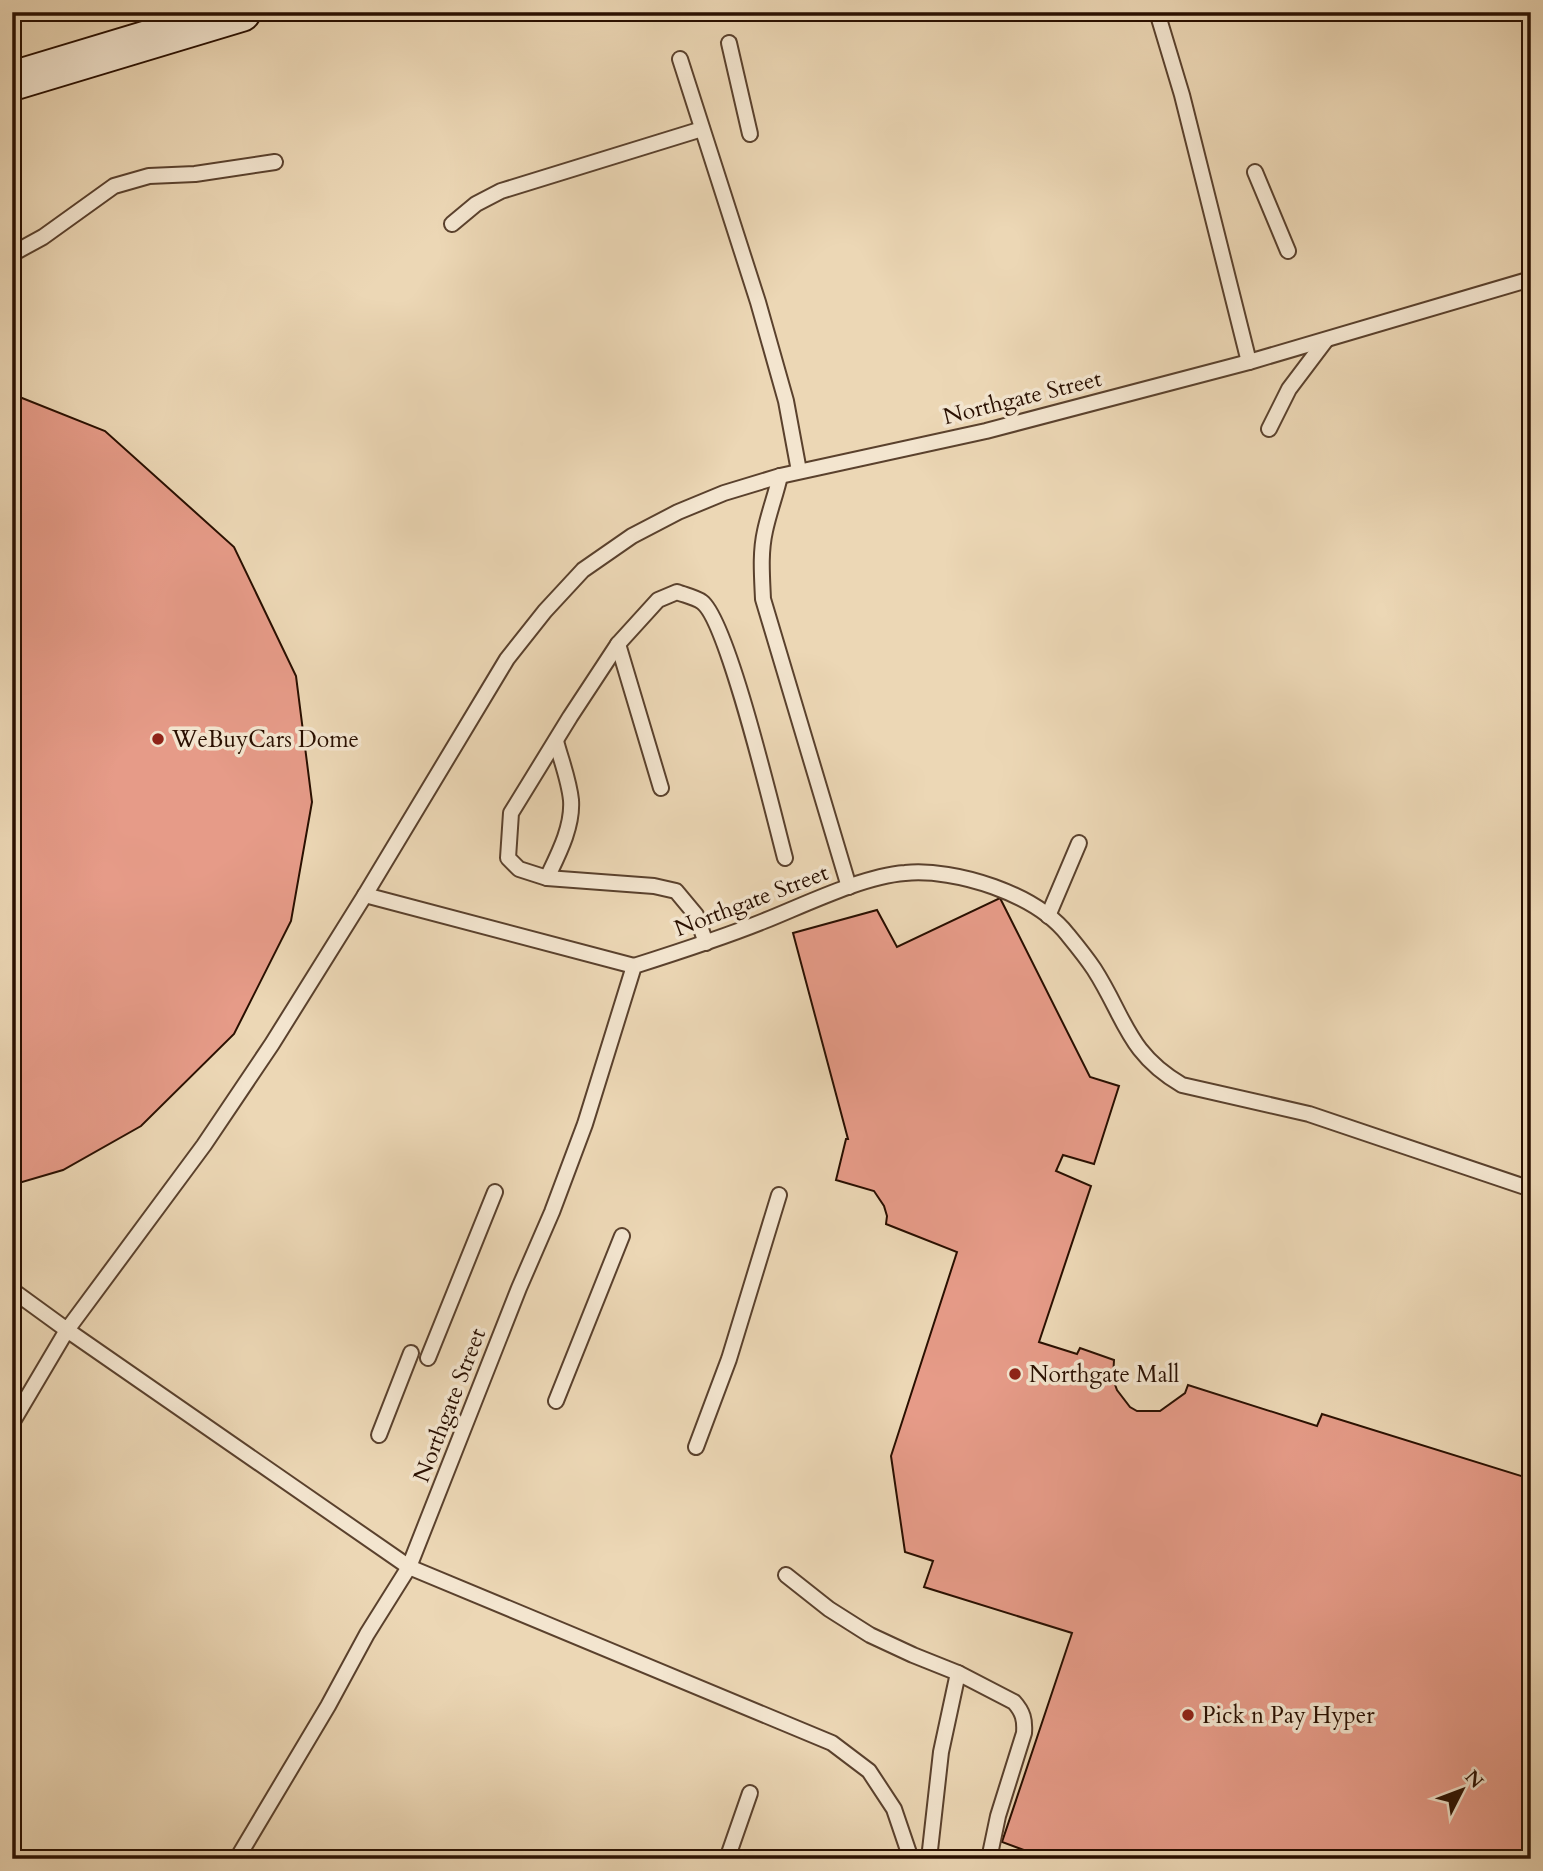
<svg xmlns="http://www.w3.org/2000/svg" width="1543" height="1871" font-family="Cardo,serif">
<rect width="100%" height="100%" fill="#ecd7b5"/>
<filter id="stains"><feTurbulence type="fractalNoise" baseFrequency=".00286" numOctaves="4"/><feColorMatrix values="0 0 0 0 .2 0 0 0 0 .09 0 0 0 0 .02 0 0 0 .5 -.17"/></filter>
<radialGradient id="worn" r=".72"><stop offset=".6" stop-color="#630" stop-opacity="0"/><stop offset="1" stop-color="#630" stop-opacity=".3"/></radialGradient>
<!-- building -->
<g fill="#e69b88" stroke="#290f00" stroke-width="2">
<polygon points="12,394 105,431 234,547 296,676 312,802 291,921 234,1034 141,1126 63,1170 12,1185"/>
<polygon points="1000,898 1090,1077 1119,1086 1094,1164 1063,1155 1056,1171 1091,1186 1039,1342 1077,1354 1080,1348 1114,1360 1113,1379 1117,1390 1130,1407 1137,1411 1160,1411 1185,1393 1188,1385 1317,1426 1322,1414 1531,1479 1531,1859 1048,1859 1002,1842 1072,1633 924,1587 933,1561 905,1552 891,1456 957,1252 886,1224 887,1216 884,1206 874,1191 836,1180 846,1139 848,1139 793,933 877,910 897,947"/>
</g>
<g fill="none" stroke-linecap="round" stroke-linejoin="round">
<defs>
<g id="service">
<polyline points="1157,12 1182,95 1249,362"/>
<polyline points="729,43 750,134"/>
<polyline points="680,59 758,302 786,401 799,471"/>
<polyline points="1255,172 1288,251"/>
<polyline points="452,224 476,204 501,191 702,129"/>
<polyline points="12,254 43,237 114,186 149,176 195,174 275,162"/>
<polyline points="1269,429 1289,389 1326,340"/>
<path d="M780,476C776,494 769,512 765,531C760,553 762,576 763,599L849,887"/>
<polyline points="618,644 661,788"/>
<path d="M547,878C558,855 573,827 571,800C569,780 561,760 556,741"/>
<polyline points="365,895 634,966"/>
<polyline points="1048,916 1079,843"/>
<path d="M706,943L696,915L676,891L654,886L547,878L519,869L508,858L511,813L570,717L618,644L658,600L677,592C684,595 695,597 702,602C728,621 774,817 785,858"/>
<polyline points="12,1290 67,1330 204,1145 272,1044 365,895 507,659 545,611 583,570 632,536 678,512 724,493 780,476 986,431 1249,362 1531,279"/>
<polyline points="428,1358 495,1192"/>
<polyline points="556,1401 622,1236"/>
<polyline points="12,1423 67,1330 409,1567 832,1743 869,1771 894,1809 911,1859"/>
<polyline points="379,1435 411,1353"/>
<polyline points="696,1447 729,1359 779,1195"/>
<path d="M786,1575L829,1609L870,1635L913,1655L958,1673L1014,1702C1023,1712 1025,1720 1024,1733L998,1816L989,1859"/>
<path d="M238,1857L328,1706L367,1634L409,1567L519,1288L552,1212L585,1124L634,966C678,952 722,938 764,921C804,905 863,876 905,873C956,868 1036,894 1068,935C1077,946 1086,957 1094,969C1125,1017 1127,1053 1182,1085L1309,1114L1531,1189"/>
<polyline points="727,1859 750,1793"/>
<polyline points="929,1859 941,1752 958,1673"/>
</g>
<polyline id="secondary" points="12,81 241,12"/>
</defs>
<!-- service casing -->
<use href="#service" stroke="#5a412d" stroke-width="18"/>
<!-- secondary casing -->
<use href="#secondary" stroke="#290f00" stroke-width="42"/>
<!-- service -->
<use href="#service" stroke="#f3e5cf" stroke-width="14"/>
<!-- secondary -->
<use href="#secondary" stroke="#f3e5cf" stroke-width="38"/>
</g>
<!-- markers -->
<g fill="#8f2418" stroke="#f3e5cf" stroke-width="2.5">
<circle cx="158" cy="739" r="7"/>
<circle cx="1015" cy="1374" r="7"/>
<circle cx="1188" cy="1715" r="7"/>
</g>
<g text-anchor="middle" stroke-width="7" stroke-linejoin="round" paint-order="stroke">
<!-- street labels -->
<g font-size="23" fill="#290f00" stroke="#f3e5cf">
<text transform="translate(1022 397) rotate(-14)" y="8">Northgate Street</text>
<text transform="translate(751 900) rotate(-21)" y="8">Northgate Street</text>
<text transform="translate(449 1405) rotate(-69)" y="8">Northgate Street</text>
</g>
<!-- poi labels -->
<g font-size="23" fill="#290f00" stroke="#f3e5cf" text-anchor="start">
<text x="172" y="747">WeBuyCars Dome</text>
<text x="1029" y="1382">Northgate Mall</text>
<text x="1202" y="1723">Pick n Pay Hyper</text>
</g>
</g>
<!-- margin -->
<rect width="1543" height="1871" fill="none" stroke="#ecd7b5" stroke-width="42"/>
<rect x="14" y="14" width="1515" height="1843" fill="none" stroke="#290f00" stroke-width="3.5"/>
<rect x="21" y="21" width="1501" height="1829" fill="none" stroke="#290f00" stroke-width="2"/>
<!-- north arrow -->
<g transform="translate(1462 1790) rotate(48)" stroke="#f3e5cf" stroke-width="5" paint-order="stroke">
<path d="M0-5L12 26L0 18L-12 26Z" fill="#290f00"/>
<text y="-10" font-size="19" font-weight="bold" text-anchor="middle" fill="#290f00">N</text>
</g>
<rect width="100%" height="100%" filter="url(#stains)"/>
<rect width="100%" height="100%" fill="url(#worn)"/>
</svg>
